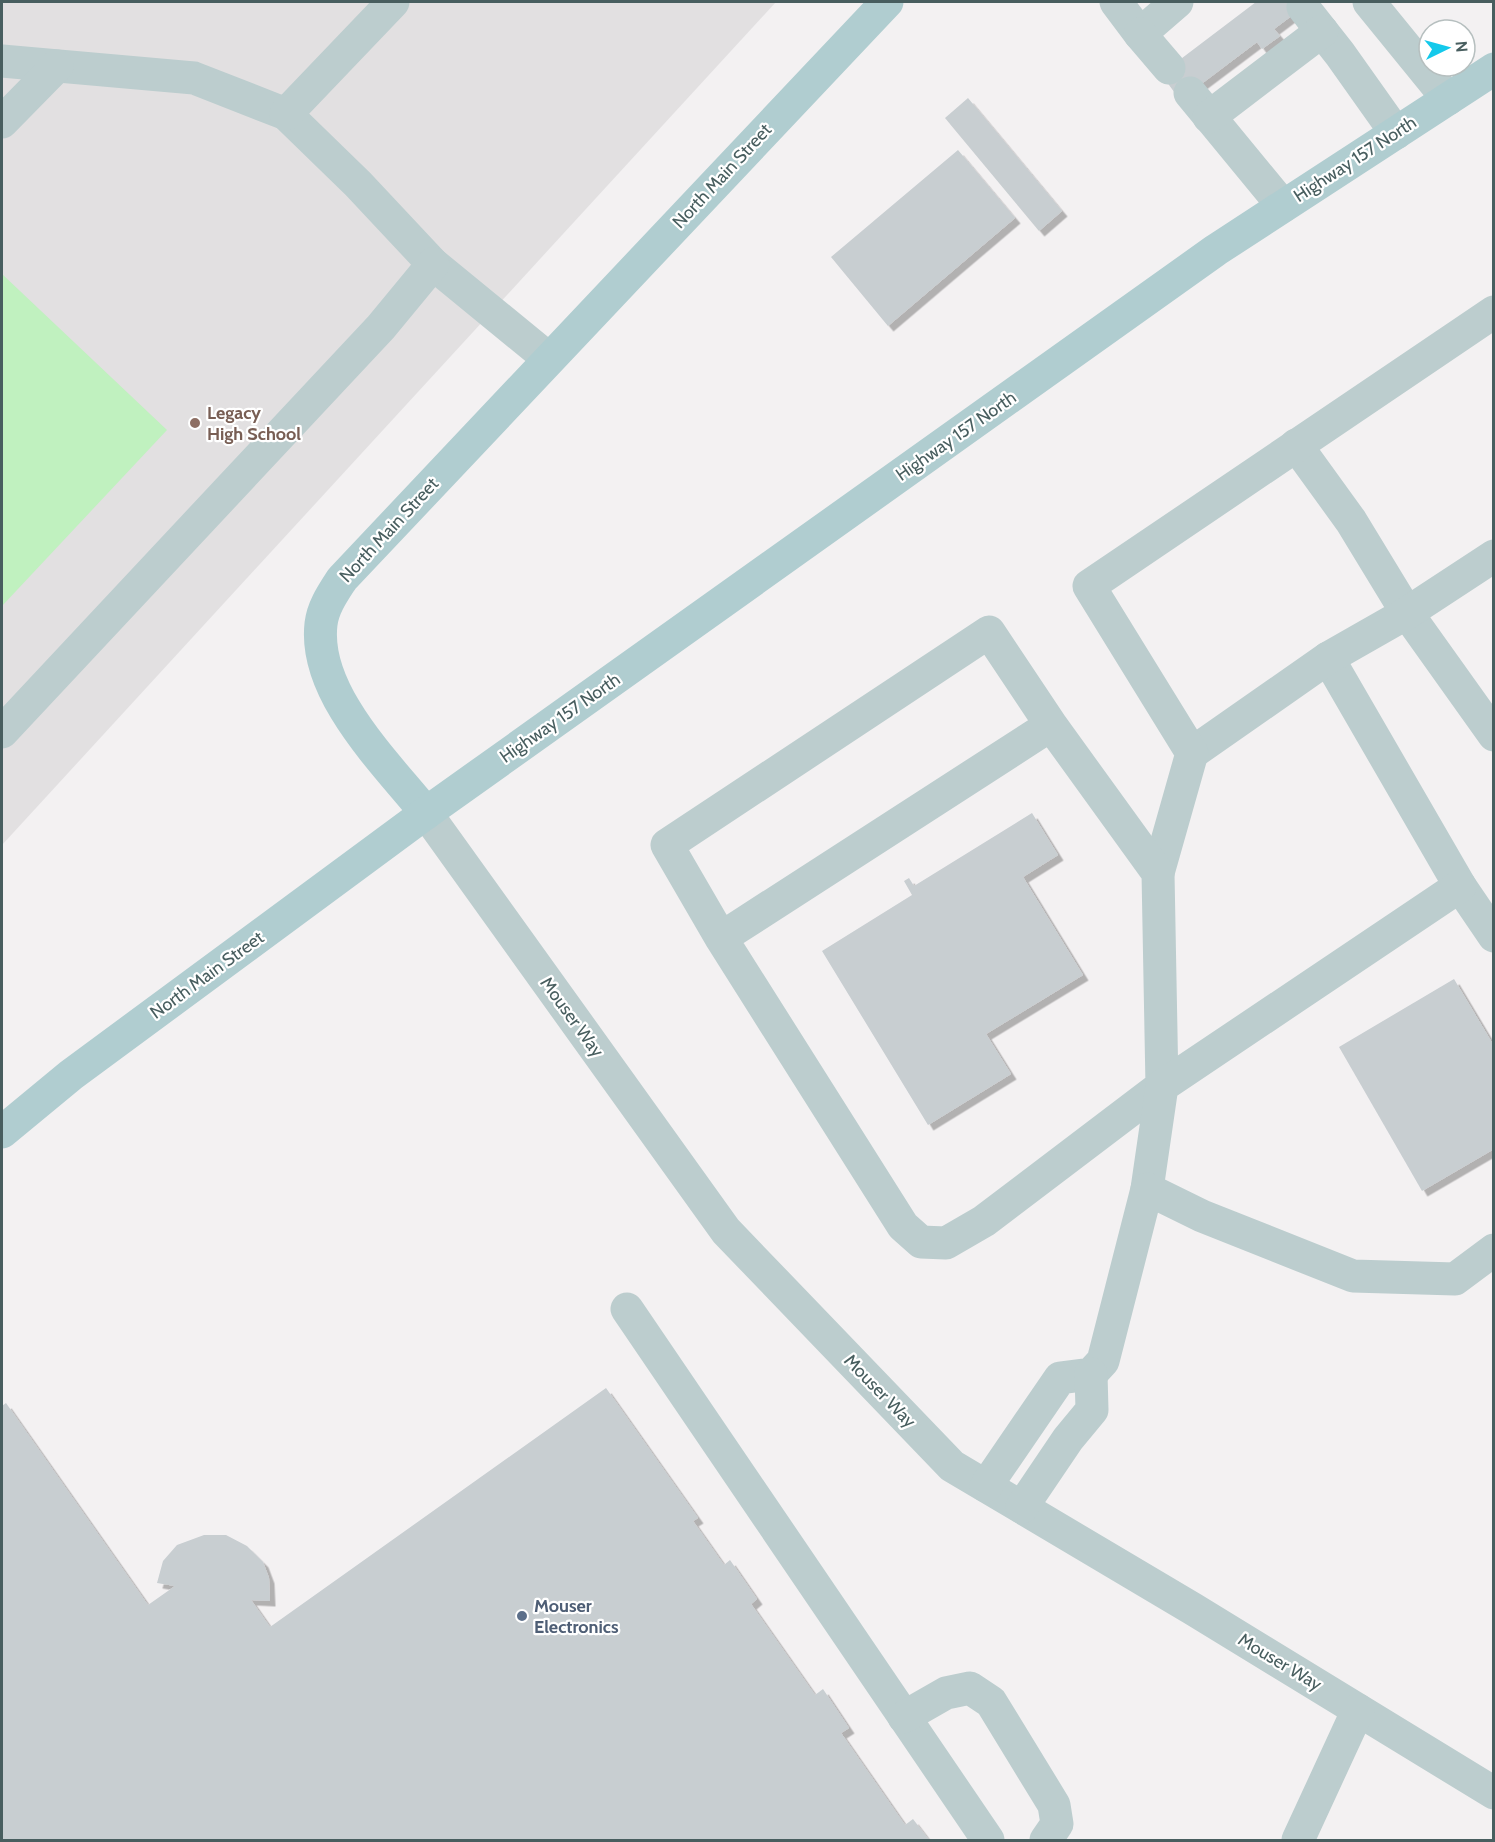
<svg xmlns="http://www.w3.org/2000/svg" width="1495" height="1842" font-family="Cabin,sans-serif">
<defs>
<filter id="shadow"><feDropShadow dx="5.5" dy="5.5" stdDeviation="0" flood-color="#0004"/></filter>
</defs>
<rect width="100%" height="100%" fill="#f3f1f2"/>
<!-- education -->
<polygon fill="#e2e0e1" points="2,2 776,2 2,845"/>
<!-- green -->
<polygon fill="#c0f1bf" points="2,274 167,430 2,606"/>
<!-- building -->
<g fill="#c8ced1" filter="url(#shadow)">
<polygon points="1256,2 1310,2 1274,29 1280,36 1262,49 1257,42 1180,100 1161,74"/>
<polygon points="968,98 1062,211 1039,231 945,118"/>
<polygon points="958,150 1015,218 888,326 831,257"/>
<polygon points="1032,813 1058,855 1023,877 1083,975 986,1034 1011,1074 928,1125 822,951 912,895 904,881 909,878 914,886"/>
<polygon points="1454,979 1494,1046 1494,1149 1422,1191 1339,1047"/>
<polygon points="606,1388 698,1518 693,1521 724,1565 730,1560 757,1599 751,1604 815,1695 823,1689 849,1728 841,1733 905,1825 913,1819 929,1840 2,1840 2,1406 6,1403 148,1605 175,1586 157,1583 163,1561 177,1545 204,1535 226,1535 247,1546 263,1562 269,1578 270,1601 251,1600 270,1627"/>
</g>
<g fill="none" stroke-linecap="round" stroke-linejoin="round">
<!-- minor -->
<g stroke="#bccdce" stroke-width="33">
<polyline points="1116,2 1140,34 1177,2"/>
<polyline points="1369,2 1448,99"/>
<polyline points="1303,7 1340,54 1396,133"/>
<polyline points="1140,34 1169,68"/>
<polyline points="2,61 194,78 286,114 358,184 433,264 549,359"/>
<polyline points="1190,93 1283,206"/>
<polyline points="286,114 393,2"/>
<polyline points="1209,117 1322,31"/>
<polyline points="2,122 57,66"/>
<polyline points="1296,445 1351,521 1407,613 1494,735"/>
<polyline points="1328,658 1460,886 1494,936"/>
<polyline points="2,732 381,327 433,264"/>
<polyline points="1192,753 1328,658 1407,613 1494,556"/>
<polyline points="426,813 726,1231 952,1466 1193,1609 1494,1793"/>
<polyline points="1158,873 1192,753 1089,586 1494,312"/>
<polyline points="721,938 1051,725 989,632 667,845 721,938 903,1226 921,1242 946,1243 984,1221 1162,1086 1158,873 1051,725"/>
<polyline points="1147,1189 1162,1086 1460,886"/>
<polyline points="627,1309 988,1840"/>
<polyline points="986,1486 1060,1378 1091,1374 1103,1361 1147,1189 1202,1216 1353,1276 1455,1279 1494,1250"/>
<polyline points="1022,1507 1068,1439 1092,1410 1091,1374"/>
<polyline points="904,1717 946,1693 970,1688 991,1702 1054,1805 1057,1824 1046,1840"/>
<polyline points="1298,1840 1358,1710"/>
</g>
<!-- major -->
<g stroke="#b0cdd0" stroke-width="33">
<path d="M426,813C386,763 313,693 321,624C323,607 333,593 342,579L887,2"/>
<polyline points="2,1132 71,1075 426,813 1216,250 1494,69"/>
</g>
</g>
<!-- markers -->
<circle fill="#8d6e63" stroke="#fff" stroke-width="2" cx="195" cy="423" r="6"/>
<circle fill="#5c6f8a" stroke="#fff" stroke-width="2" cx="522" cy="1616" r="6"/>
<g text-anchor="middle" stroke-width="4.5" stroke-linejoin="round" paint-order="stroke">
<!-- street labels -->
<g font-size="18" fill="#485e5f" stroke="#fff">
<text transform="translate(1355 159) rotate(-33)" y="6">Highway 157 North</text>
<text transform="translate(722 176) rotate(-47)" y="6">North Main Street</text>
<text transform="translate(956 436) rotate(-35)" y="6">Highway 157 North</text>
<text transform="translate(389 530) rotate(-47)" y="6">North Main Street</text>
<text transform="translate(560 718) rotate(-35)" y="6">Highway 157 North</text>
<text transform="translate(207 975) rotate(-36)" y="6">North Main Street</text>
<text transform="translate(572 1017) rotate(54)" y="6">Mouser Way</text>
<text transform="translate(880 1391) rotate(46)" y="6">Mouser Way</text>
<text transform="translate(1280 1662) rotate(31)" y="6">Mouser Way</text>
</g>
<!-- education labels -->
<g font-size="18" font-weight="bold" fill="#785e54" stroke="#fff" text-anchor="start">
<text x="207" y="419">Legacy<tspan x="207" dy="21">High School</tspan></text>
</g>
<!-- service labels -->
<g font-size="18" font-weight="bold" fill="#4e5e75" stroke="#fff" text-anchor="start">
<text x="534" y="1612">Mouser<tspan x="534" dy="21">Electronics</tspan></text>
</g>
</g>
<!-- border -->
<rect width="1495" height="1842" fill="none" stroke="#485e5f" stroke-width="6"/>
<!-- north arrow -->
<g transform="translate(1447 48) rotate(85)"><circle r="28" fill="#ffffff" stroke="#b6bfbf" stroke-width="1.5"/>
<path d="M0-4.5L10 22L0 15L-10 22Z" fill="#14c9eb"/>
<text y="-9" font-size="16" font-weight="bold" text-anchor="middle" fill="#485e5f">N</text>
</g>
</svg>
